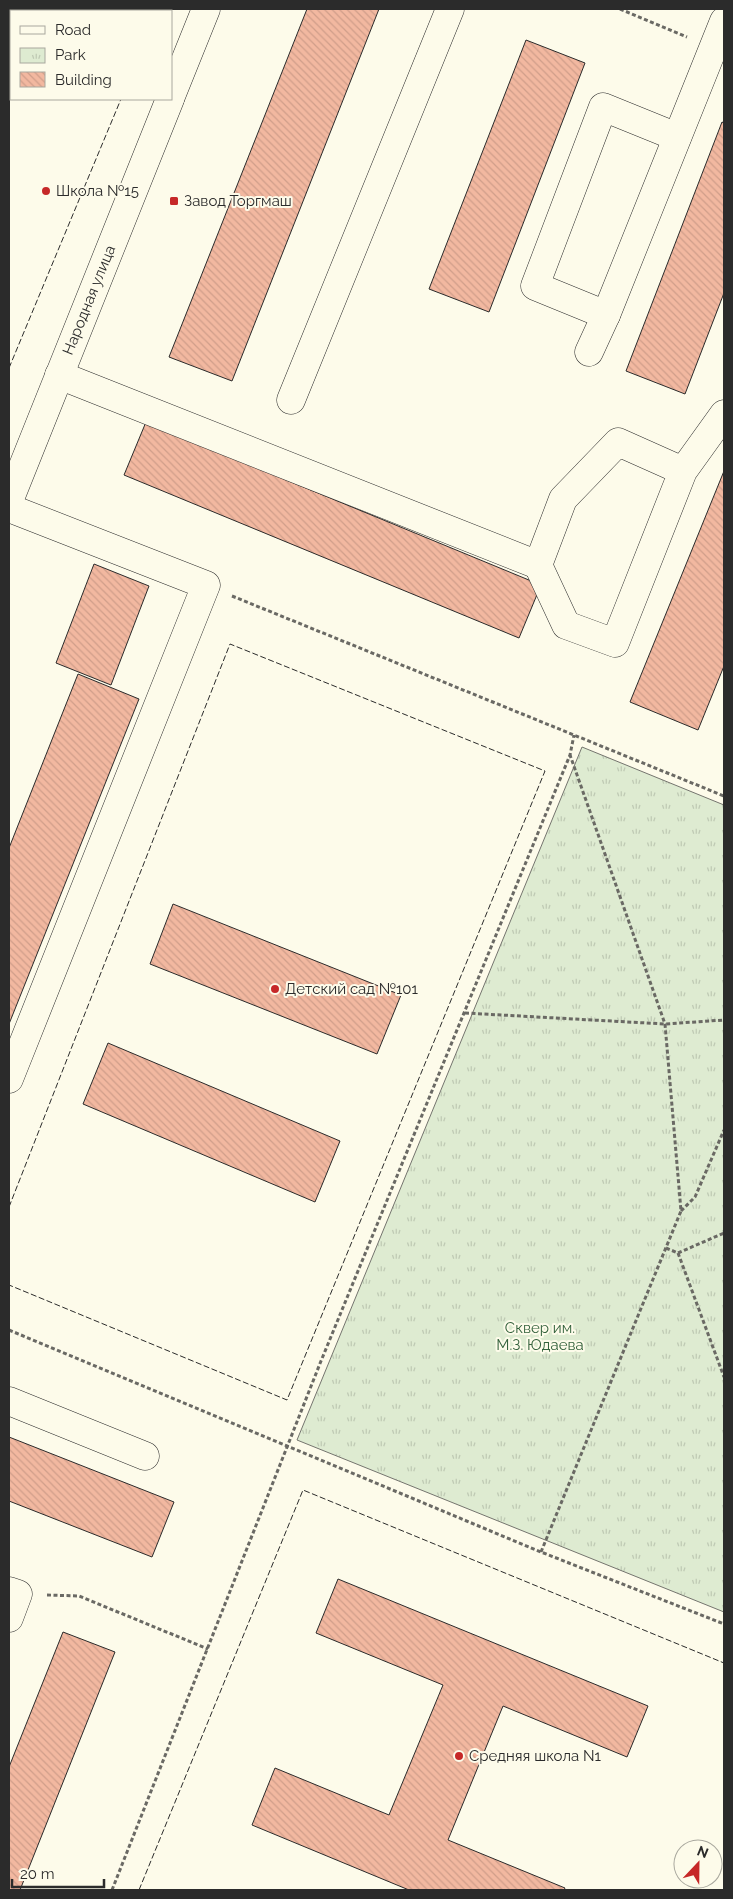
<svg xmlns="http://www.w3.org/2000/svg" width="733" height="1899" font-family="Raleway,sans-serif">
<defs>
<pattern id="park-tufts" width="24" height="20" patternUnits="userSpaceOnUse" patternTransform="scale(1.25)"><rect width="24" height="20" fill="#deebd1"/><path d="M3 7l-1-3M5 7V3M7 7l1-3M15 17l-1-3M17 17v-4M19 17l1-3" fill="none" stroke="#bfcab4"/></pattern>
<pattern id="building-back-hatch" width="6" height="6" patternUnits="userSpaceOnUse" patternTransform="scale(1.25)"><rect width="6" height="6" fill="#f2b8a0"/><path d="M-1 5l2 2M0 0l6 6M5-1l2 2" fill="none" stroke="#d09e8a"/></pattern>
</defs>
<rect width="100%" height="100%" fill="#fdfbea"/>
<!-- park -->
<polygon fill="url(#park-tufts)" stroke="#74746e" points="582,747 724,805 724,1612 297,1440"/>
<!-- building -->
<g fill="url(#building-back-hatch)" stroke="#2b2b2b">
<polygon points="307,9 379,9 232,381 169,357"/>
<polygon points="526,40 585,63 489,312 429,289"/>
<polygon points="722,122 724,123 724,293 685,394 626,371"/>
<polygon points="146,422 541,585 519,638 124,475"/>
<polygon points="724,471 724,666 698,730 630,702"/>
<polygon points="94,564 149,586 111,685 56,663"/>
<polygon points="78,674 139,699 9,1024 9,848"/>
<polygon points="173,904 401,995 377,1054 150,964"/>
<polygon points="108,1043 340,1141 315,1202 83,1104"/>
<polygon points="9,1437 174,1502 152,1557 9,1501"/>
<polygon points="338,1579 648,1706 627,1757 503,1706 448,1840 565,1888 564,1890 409,1890 252,1825 275,1768 389,1815 443,1685 316,1633"/>
<polygon points="63,1632 115,1652 20,1890 9,1890 9,1767"/>
</g>
<g fill="none" stroke-linecap="round" stroke-linejoin="round">
<defs>
<g id="minor">
<polyline points="171,96 206,9"/>
<polyline points="606,315 535,286 603,107 677,137"/>
<polyline points="589,352 606,315 724,21"/>
<polyline points="59,375 538,565"/>
<polyline points="291,400 450,9"/>
<polyline points="683,471 618,442 563,499 538,565 566,625 615,643 683,471 724,414"/>
<polyline points="9,501 170,99"/>
<polyline points="9,508 206,585 9,1079"/>
<polyline points="9,1401 145,1456"/>
<polyline points="9,1591 18,1594 9,1618"/>
</g>
</defs>
<!-- minor casing -->
<use href="#minor" stroke="#2b2b2b" stroke-width="29"/>
<!-- path -->
<g stroke="#6a6964" stroke-width="3" stroke-dasharray="4 2.5" stroke-linecap="butt">
<polyline points="620,9 687,37"/>
<polyline points="232,596 724,796"/>
<polyline points="465,1013 665,1024 724,1020"/>
<polyline points="681,1211 695,1197 724,1130"/>
<polyline points="666,1248 678,1253 724,1377"/>
<polyline points="678,1253 724,1233"/>
<polyline points="9,1330 541,1552 724,1624"/>
<polyline points="541,1552 681,1211 665,1024 570,755"/>
<polyline points="47,1595 79,1596 208,1649"/>
<polyline points="112,1890 321,1361 570,755 574,735"/>
</g>
<!-- minor -->
<use href="#minor" stroke="#fdfbea" stroke-width="28"/>
<!-- fence -->
<g stroke="#2b2b2b" stroke-width="1" stroke-dasharray="6 2.5" stroke-linecap="butt">
<polyline points="158,11 159,9"/>
<polyline points="9,368 121,99"/>
<polyline points="9,1207 230,644 545,771 287,1400 9,1285"/>
<polyline points="139,1890 303,1490 724,1663"/>
</g>
</g>
<!-- markers -->
<g fill="#c62828" stroke="#fdfbea" stroke-width="2">
<circle cx="46" cy="191" r="5"/>
<rect x="169" y="196" width="10" height="10" rx="2.5"/>
<circle cx="275" cy="989" r="5"/>
<circle cx="459" cy="1756" r="5"/>
</g>
<g text-anchor="middle" stroke-width="4" stroke-linejoin="round" paint-order="stroke">
<!-- poi labels -->
<g font-size="15" fill="#2b2b2b" stroke="#fdfbea" text-anchor="start">
<text x="56" y="196">Школа №15</text>
<text x="184" y="206">Завод Торгмаш</text>
<text x="285" y="994">Детский сад №101</text>
<text x="469" y="1761">Средняя школа N1</text>
</g>
<!-- street labels -->
<g font-size="15" fill="#2b2b2b" stroke="#fdfbea">
<text transform="translate(89 300) rotate(-68)" y="5">Народная улица</text>
</g>
<!-- park labels -->
<g font-size="15" fill="#34623c" stroke="#fdfbea">
<text x="540" y="1333">Сквер им.<tspan x="540" dy="17">М.З. Юдаева</tspan></text>
</g>
</g>
<!-- border -->
<rect width="733" height="1899" fill="none" stroke="#2b2b2b" stroke-width="20"/>
<!-- legend -->
<rect x="10" y="10" width="162" height="90" fill="#fdfbea" stroke="#a9a89e"/>
<rect x="20" y="26" width="25" height="8" fill="#fdfbea" stroke="#a9a89e"/>
<text x="55" y="35" font-size="15" fill="#2b2b2b">Road</text>
<rect x="20" y="48" width="25" height="15" fill="url(#park-tufts)" stroke="#a9a89e"/>
<text x="55" y="60" font-size="15" fill="#2b2b2b">Park</text>
<rect x="20" y="72" width="25" height="15" fill="url(#building-back-hatch)" stroke="#a9a89e"/>
<text x="55" y="85" font-size="15" fill="#2b2b2b">Building</text>
<!-- north arrow -->
<g transform="translate(698 1864) rotate(22)"><circle r="24" fill="#fdfbea" stroke="#a9a89e"/>
<path d="M0-4L9 19L0 12L-9 19Z" fill="#c62828"/>
<text y="-8" font-size="14" font-weight="bold" text-anchor="middle" fill="#2b2b2b">N</text>
</g>
<!-- scale -->
<path d="M12 1879v8h92v-8" fill="none" stroke="#2b2b2b" stroke-width="2.5"/>
<text x="20" y="1879" font-size="15" fill="#2b2b2b" stroke="#fdfbea" stroke-width="4" paint-order="stroke">20 m</text>
</svg>
